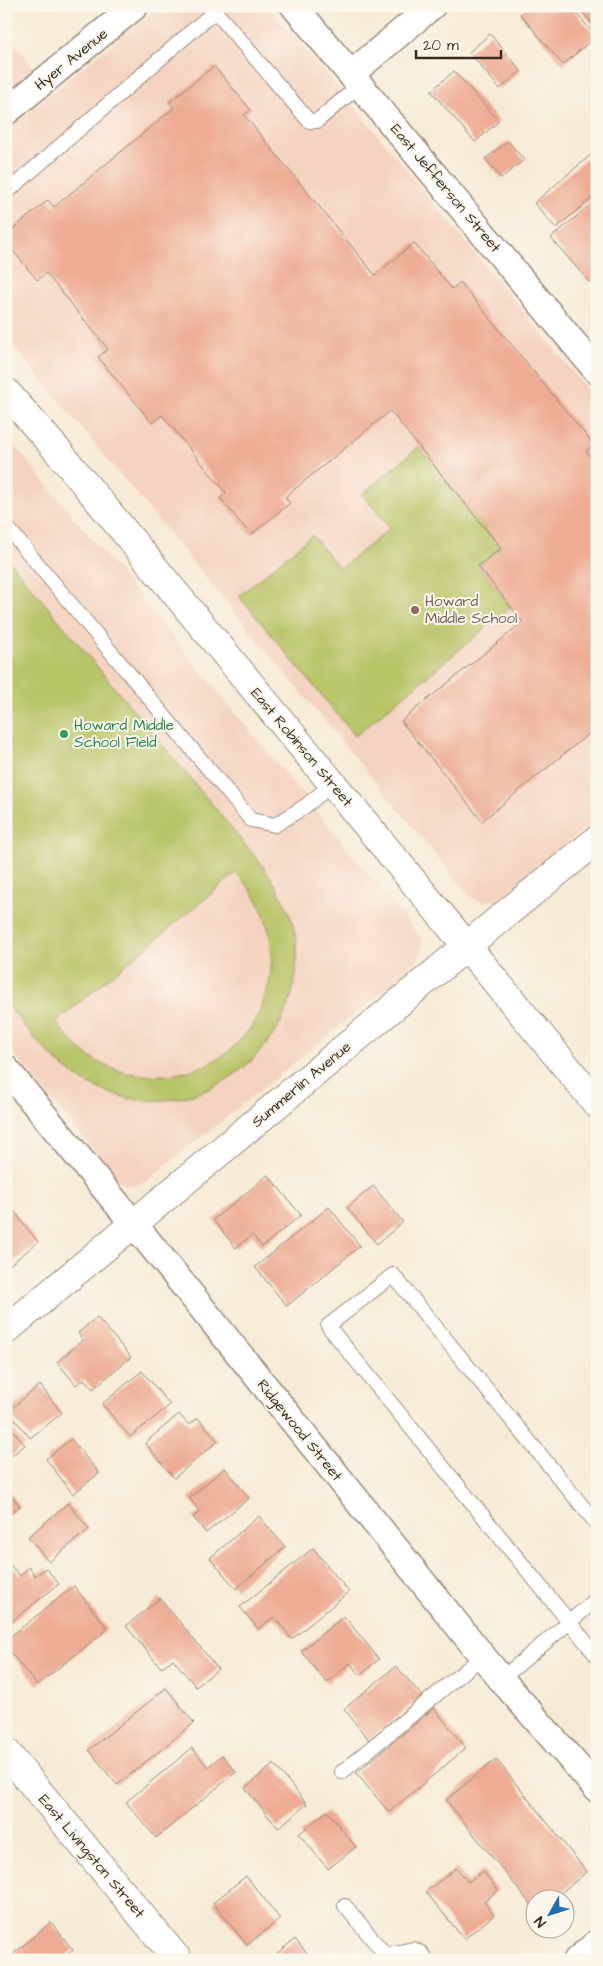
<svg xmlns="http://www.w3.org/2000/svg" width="603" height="1966" font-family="'Architects Daughter',sans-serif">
<rect width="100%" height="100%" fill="#fbf7ec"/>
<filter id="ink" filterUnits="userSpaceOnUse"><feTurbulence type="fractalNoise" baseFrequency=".02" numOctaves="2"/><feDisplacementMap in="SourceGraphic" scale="10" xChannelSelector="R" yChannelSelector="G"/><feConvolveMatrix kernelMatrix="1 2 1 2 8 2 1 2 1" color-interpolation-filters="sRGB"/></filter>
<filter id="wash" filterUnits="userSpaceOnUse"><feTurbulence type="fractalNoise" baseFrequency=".0096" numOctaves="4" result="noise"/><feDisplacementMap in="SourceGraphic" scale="20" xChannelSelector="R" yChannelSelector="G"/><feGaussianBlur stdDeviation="1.12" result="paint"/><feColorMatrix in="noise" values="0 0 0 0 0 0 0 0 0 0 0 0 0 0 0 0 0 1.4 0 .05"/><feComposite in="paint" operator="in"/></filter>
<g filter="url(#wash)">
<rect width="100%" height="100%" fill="#f6ebd6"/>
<!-- built -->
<g fill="#f4d3c0">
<polygon points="158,6 267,6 335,83 597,401 597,819 497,900 483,902 472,898 6,337 6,130"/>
<polygon points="6,33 42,77 6,106"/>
<polygon points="6,435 422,939 421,953 414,966 399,979 145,1182 135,1185 125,1184 117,1179 6,1045"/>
</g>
<!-- green -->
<g fill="#b8c567" stroke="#7a7842" fill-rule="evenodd">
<polygon points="419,447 501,548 478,566 511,607 355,736 239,596 312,535 340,569 390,528 362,494"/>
<path d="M6,557L258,860C278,886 295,916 297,949C301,1056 190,1134 93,1086C55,1068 32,1034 6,1003ZM236,873C287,920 282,1007 229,1051C194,1079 136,1084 96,1061C80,1052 67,1037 56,1022Z"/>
</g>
<g id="blocks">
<!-- building -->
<g fill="#edac93">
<polygon points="529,6 570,6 596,36 563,65 520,14"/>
<polygon points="577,6 597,6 597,29"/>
<polygon points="490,34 521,71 500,89 469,52"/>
<polygon points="214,66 251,110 244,115 375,275 414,243 452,289 460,282 594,445 586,451 597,465 597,701 592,704 597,709 597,727 482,821 401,721 523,622 478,566 501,548 390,411 285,497 290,503 251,535 220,498 226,493 162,415 152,423 98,357 108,349 46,273 37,280 6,242 6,235 48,200 54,207 174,108 169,102"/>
<polygon points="454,71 499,121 475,142 431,91"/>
<polygon points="508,141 524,160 501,178 485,159"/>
<polygon points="593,153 597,158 597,194 556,228 534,203"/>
<polygon points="597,199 597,275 589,282 551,238"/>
<polygon points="268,1175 301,1215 262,1247 252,1235 236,1248 213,1220"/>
<polygon points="373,1186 403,1222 377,1244 347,1208"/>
<polygon points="329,1207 360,1246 287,1306 255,1267"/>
<polygon points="13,1210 38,1242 6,1268 6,1215"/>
<polygon points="97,1317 131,1357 93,1389 84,1379 76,1385 57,1362 83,1340 78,1333"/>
<polygon points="142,1371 170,1405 130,1437 102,1404"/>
<polygon points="40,1385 62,1413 30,1438 8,1411"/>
<polygon points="179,1414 189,1425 198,1418 218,1441 174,1478 145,1443"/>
<polygon points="6,1422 25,1445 6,1460"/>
<polygon points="71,1439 99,1473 73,1494 46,1459"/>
<polygon points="225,1468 249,1498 206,1533 193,1517 200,1512 189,1498"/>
<polygon points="6,1488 20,1506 6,1517"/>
<polygon points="68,1503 89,1529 49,1562 28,1537"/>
<polygon points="259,1516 285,1547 236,1589 210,1558"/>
<polygon points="313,1548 349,1592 292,1639 274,1617 258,1629 240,1607"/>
<polygon points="11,1566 20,1576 29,1567 35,1576 46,1568 59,1584 6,1626 6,1569"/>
<polygon points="74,1586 108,1629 37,1685 6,1647 6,1640"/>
<polygon points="160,1598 218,1669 196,1687 173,1659 161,1668 126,1626"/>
<polygon points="344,1616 379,1659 360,1675 350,1663 327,1683 301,1651"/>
<polygon points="396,1666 422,1696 369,1740 344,1709"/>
<polygon points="166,1688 194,1723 117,1785 89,1750"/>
<polygon points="434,1708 466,1748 389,1812 356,1773"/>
<polygon points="192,1748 208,1767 222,1755 236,1772 156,1838 126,1802"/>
<polygon points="496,1759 587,1872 554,1898 536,1898 536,1911 446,1800"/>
<polygon points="274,1764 307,1804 278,1828 245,1788"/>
<polygon points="327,1811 356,1847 328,1869 299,1834"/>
<polygon points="456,1868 468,1882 483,1871 498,1890 484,1902 494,1915 464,1939 426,1892"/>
<polygon points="246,1876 280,1919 247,1945 213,1903"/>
<polygon points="51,1922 73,1950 61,1960 6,1960"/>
<polygon points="295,1939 312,1960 269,1960"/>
</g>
</g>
</g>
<g filter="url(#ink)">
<use href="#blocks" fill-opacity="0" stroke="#988a7a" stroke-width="1"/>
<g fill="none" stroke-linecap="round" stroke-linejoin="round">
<defs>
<g id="lane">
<polyline points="6,193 215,11 309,121 317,121 360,85"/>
<polyline points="6,526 251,820 275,825 304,807 333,784"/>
<polyline points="597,1524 393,1275 328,1326 597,1656"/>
<polyline points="501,1679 597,1599"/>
<polyline points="342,1772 483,1656"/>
<polyline points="345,1906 384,1953 390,1954 413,1949 421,1953 426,1960"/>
</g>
<g id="street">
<polyline points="294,6 597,371"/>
<polyline points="351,74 432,6"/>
<polyline points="6,112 135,6"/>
<polyline points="6,1069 160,1256 501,1679 597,1789"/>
<polyline points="577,1960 597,1943"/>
</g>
<g id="secondary">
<polyline points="6,392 57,450 597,1104"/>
<polyline points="6,1330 503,916 597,840"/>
<polyline points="6,1752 178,1960"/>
</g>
</defs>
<!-- lane casing -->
<use href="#lane" stroke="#988a7a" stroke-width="16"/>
<!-- street casing -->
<use href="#street" stroke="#988a7a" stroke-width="29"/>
<!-- secondary casing -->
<use href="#secondary" stroke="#988a7a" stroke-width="30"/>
<!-- lane -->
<use href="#lane" stroke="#fff" stroke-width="14"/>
<!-- street -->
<use href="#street" stroke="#fff" stroke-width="26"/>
<!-- secondary -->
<use href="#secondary" stroke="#fff" stroke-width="28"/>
</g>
</g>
<!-- markers -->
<circle fill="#8d6e63" stroke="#fbf7ec" stroke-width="2" cx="415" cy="610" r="5"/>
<circle fill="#2e9e5b" stroke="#fbf7ec" stroke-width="2" cx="64" cy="734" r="5"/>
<g text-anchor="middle" stroke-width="4" stroke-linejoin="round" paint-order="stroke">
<!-- street labels -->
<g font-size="15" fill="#3b2a1e" stroke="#fbf7ec">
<text transform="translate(71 59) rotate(-39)" y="5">Hyer Avenue</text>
<text transform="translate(446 188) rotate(50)" y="5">East Jefferson Street</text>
<text transform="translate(302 747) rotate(50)" y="5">East Robinson Street</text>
<text transform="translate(301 1084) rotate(-40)" y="5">Summerlin Avenue</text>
<text transform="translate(300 1430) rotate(51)" y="5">Ridgewood Street</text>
<text transform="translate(92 1856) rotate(50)" y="5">East Livingston Street</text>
</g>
<!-- education labels -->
<g font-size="15" fill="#785e54" stroke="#fbf7ec" text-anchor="start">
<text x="425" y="606">Howard<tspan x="425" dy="17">Middle School</tspan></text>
</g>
<!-- leisure labels -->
<g font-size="15" fill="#27864d" stroke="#fbf7ec" text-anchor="start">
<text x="74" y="730">Howard Middle<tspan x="74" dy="17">School FIeld</tspan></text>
</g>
</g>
<!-- margin -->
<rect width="603" height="1966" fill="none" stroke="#fbf7ec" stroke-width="25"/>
<!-- north arrow -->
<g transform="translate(550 1914) rotate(231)"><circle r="24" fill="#fbf7ec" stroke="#aea59a"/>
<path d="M0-4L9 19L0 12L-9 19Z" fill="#1f6fb2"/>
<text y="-8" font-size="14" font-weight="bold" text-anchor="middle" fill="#3b2a1e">N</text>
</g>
<!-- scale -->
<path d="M416 50v8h85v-8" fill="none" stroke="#3b2a1e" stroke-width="2.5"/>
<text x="423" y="50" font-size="15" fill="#3b2a1e" stroke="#fbf7ec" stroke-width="4" paint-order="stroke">20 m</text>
</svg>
